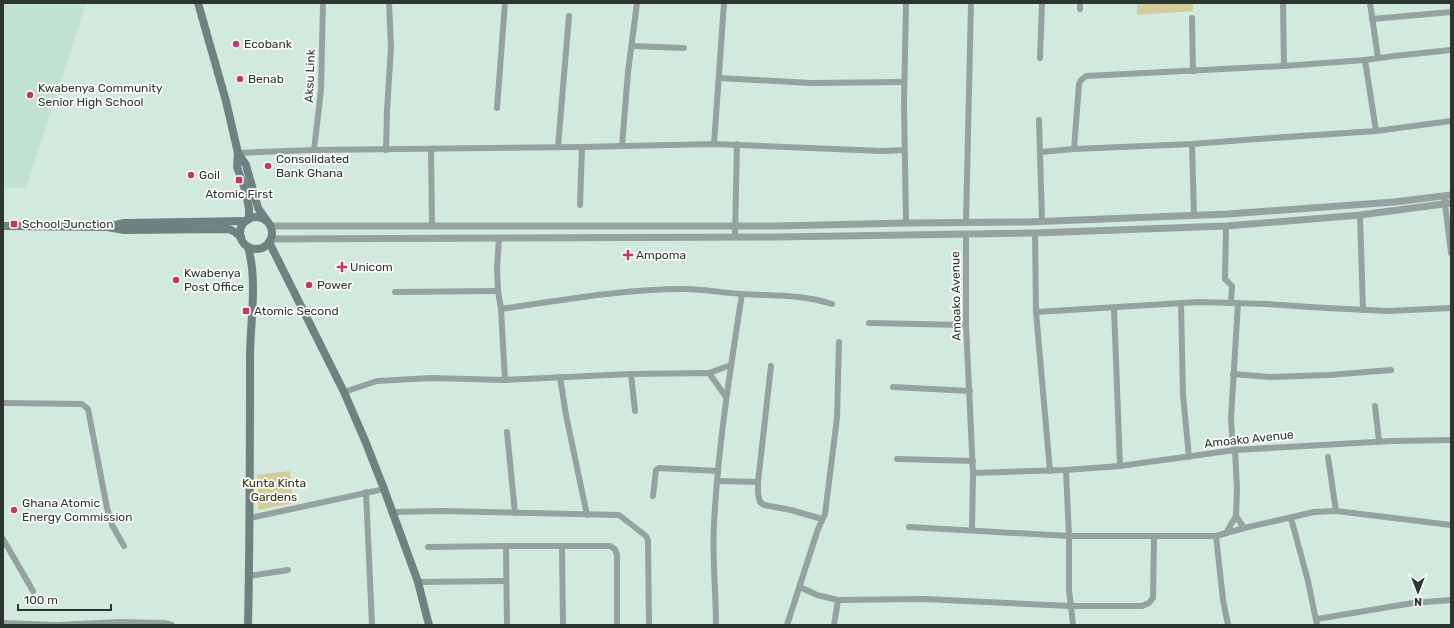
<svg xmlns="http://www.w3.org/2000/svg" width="1454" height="628" font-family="Rubik,sans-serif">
<rect width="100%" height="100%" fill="#d2eadd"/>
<!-- built -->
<polygon fill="#c1e2d0" points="3,3 86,3 26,188 3,188"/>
<!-- green -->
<g fill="#d3cd9e">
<polygon points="1137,3 1193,3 1193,11 1137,15"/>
<polygon points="290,471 293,503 258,510 257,475"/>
</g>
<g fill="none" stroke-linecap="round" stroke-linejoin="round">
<!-- minor -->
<g stroke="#95a2a1" stroke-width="6">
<polyline points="906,3 904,104 906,223"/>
<polyline points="1080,3 1080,9"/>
<polyline points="1283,3 1284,66"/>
<polyline points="1370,3 1378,58"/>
<polyline points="1192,18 1193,71"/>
<polyline points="1372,19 1451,12"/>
<polyline points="632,46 684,48"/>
<polyline points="1040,58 1042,3"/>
<polyline points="1365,60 1376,131"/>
<polyline points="719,78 810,83 904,82"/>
<polyline points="497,108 505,3"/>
<polyline points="1039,120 1042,221"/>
<polyline points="714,144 724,3"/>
<polyline points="1192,144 1194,216"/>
<polyline points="622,146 628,72 637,3"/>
<polyline points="558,147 569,16"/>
<polyline points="431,149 432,226"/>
<polyline points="1074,149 1079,84 1081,80 1086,76 1284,66 1365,60 1394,56 1451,50"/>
<polyline points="314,150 321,90 323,3"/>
<polyline points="386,150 387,111 391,47 389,3"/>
<polyline points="1040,152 1074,149 1192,144 1257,139 1376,131 1451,121"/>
<polyline points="238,153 314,150 582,147 714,144 882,151 904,150"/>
<polyline points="1444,196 1451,253"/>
<polyline points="580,205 582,147"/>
<polyline points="1360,215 1363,310"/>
<polyline points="966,222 971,3"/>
<polyline points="1226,226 1225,279 1232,286 1231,303"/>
<polyline points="1035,233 1036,312 1050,471"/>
<polyline points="966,234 966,325 973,473 1066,470 1120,466 1235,450 1392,441 1451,440"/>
<polyline points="735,237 737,144"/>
<polyline points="499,238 497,268 498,291 501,309 505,380"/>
<polyline points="395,292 498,291"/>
<polyline points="1238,303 1231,418 1232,435 1235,450 1237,489 1236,516 1244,528"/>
<polyline points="1181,304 1183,395 1189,457"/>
<polyline points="1114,308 1120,466"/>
<path d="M501,309C562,300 623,289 685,289C704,289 723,293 742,294C773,296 802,294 832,304"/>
<polyline points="1036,312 1199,302 1267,304 1326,308 1388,311 1451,308"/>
<polyline points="869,323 966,325"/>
<polyline points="771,366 758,482 758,493 760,502 764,505 791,510 822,519"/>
<polyline points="709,373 731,365"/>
<polyline points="631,374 635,411"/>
<polyline points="1233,374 1270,377 1329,375 1391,370"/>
<polyline points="560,377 566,415 587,515"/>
<polyline points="893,387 970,391"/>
<polyline points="344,392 377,381 432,378 505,380 631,374 709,373 726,397"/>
<polyline points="3,403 82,404 88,409 107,508 112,525 124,546"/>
<polyline points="1375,406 1379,441"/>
<polyline points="507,432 515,513"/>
<polyline points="1328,457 1336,511"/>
<polyline points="897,459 973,461"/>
<polyline points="718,481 758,482"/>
<polyline points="366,492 372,625"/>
<polyline points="653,496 656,470 659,468 718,471"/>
<polyline points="392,512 441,511 619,515 646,536 648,540 649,625"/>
<polyline points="250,518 384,489"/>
<polyline points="1291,518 1308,581 1317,625"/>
<polyline points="909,527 1069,536 1216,536 1244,528 1314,512 1336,511 1451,525"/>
<polyline points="972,529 973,473"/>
<polyline points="1226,533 1236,516"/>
<polyline points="1216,536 1223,600 1228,625"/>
<polyline points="3,539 33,591"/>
<polyline points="506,546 507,625"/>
<polyline points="428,547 506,546 610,546 615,549 617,555 617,625"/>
<polyline points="562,547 563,625"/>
<polyline points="249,576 288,570"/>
<polyline points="418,582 506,581"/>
<polyline points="800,587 817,595 838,600 924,599 1071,606 1069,591 1069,536 1066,470"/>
<polyline points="1317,619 1413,603 1451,600"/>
<polyline points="3,623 57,625 119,622 164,623 172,625"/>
<path d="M716,625C716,591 712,558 714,524C718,447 730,371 742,294"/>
<polyline points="787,625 818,529 825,514 837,418 839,342"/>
<polyline points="834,625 838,600"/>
<polyline points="1073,625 1071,606 1142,606 1149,603 1153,598 1154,537"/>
</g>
<!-- tertiary -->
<g stroke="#95a2a1" stroke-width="7">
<polyline points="270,226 776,226 906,223 1028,222 1228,214 1394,202 1451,195"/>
<polyline points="271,239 776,237 1035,233 1226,226 1360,215 1451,203"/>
</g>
<!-- secondary -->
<g stroke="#6f8281" stroke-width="8">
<polyline points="198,3 226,101 238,153 237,167 246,192 249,209 249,219"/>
<polyline points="238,153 246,165 258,208 267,221"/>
<circle cx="256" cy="233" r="16"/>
<polyline points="3,226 107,227 124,230 229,229 235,232 241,237"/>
<polyline points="108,227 124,223 246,221"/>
<polyline points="269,242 344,392 366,443 384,489 418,582 429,625"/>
<path d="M248,247C258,282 250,322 250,358C250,447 250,536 248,625"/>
</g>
</g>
<!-- markers -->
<g fill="#c63758" stroke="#fff" stroke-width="1.5">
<circle cx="236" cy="44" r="4"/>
<circle cx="240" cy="79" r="4"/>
<circle cx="30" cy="95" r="4"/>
<circle cx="268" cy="166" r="4"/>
<circle cx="191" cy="175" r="4"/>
<rect x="235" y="176" width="8" height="8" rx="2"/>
<rect x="10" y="220" width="8" height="8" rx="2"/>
<path d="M626 249h4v4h4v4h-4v4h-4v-4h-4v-4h4z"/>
<path d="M340 261h4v4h4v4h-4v4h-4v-4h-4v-4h4z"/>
<circle cx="176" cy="280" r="4"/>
<circle cx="309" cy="285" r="4"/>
<rect x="242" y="307" width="8" height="8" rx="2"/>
<circle cx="14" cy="510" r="4"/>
</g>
<g text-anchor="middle" stroke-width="3.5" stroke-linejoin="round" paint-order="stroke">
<!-- poi labels -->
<g font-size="12" fill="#2c3630" stroke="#fff" text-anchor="start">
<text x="244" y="48">Ecobank</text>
<text x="248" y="83">Benab</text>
<text x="38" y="92">Kwabenya Community<tspan x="38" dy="14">Senior High School</tspan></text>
<text x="276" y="163">Consolidated<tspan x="276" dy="14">Bank Ghana</tspan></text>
<text x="199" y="179">Goil</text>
<text x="239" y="198" text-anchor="middle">Atomic First</text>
<text x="22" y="228">School Junction</text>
<text x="636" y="259">Ampoma</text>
<text x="350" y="271">Unicom</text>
<text x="184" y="277">Kwabenya<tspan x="184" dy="14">Post Office</tspan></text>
<text x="317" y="289">Power</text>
<text x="254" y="315">Atomic Second</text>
<text x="22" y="507">Ghana Atomic<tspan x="22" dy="14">Energy Commission</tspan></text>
</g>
<!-- street labels -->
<g font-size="12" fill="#2c3630" stroke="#fff">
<text transform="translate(310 76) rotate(-88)" y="4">Aksu Link</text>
<text transform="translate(956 296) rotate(-91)" y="4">Amoako Avenue</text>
<text transform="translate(1249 439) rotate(-6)" y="4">Amoako Avenue</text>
</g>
<!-- park labels -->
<g font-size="12" fill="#38330a" stroke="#fff">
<text x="274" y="487">Kunta Kinta<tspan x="274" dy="14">Gardens</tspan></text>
</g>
</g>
<!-- border -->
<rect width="1454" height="628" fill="none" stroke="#2c3630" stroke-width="8"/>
<!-- north arrow -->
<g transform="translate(1418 592) rotate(180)" stroke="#ffffff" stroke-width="3" paint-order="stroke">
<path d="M0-3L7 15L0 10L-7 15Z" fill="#2c3630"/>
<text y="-6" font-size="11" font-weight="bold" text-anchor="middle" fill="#2c3630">N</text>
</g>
<!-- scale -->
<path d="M18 604v6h93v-6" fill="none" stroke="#2c3630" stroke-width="2"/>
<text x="24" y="604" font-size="12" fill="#2c3630" stroke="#ffffff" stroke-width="3" paint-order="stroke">100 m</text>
</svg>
